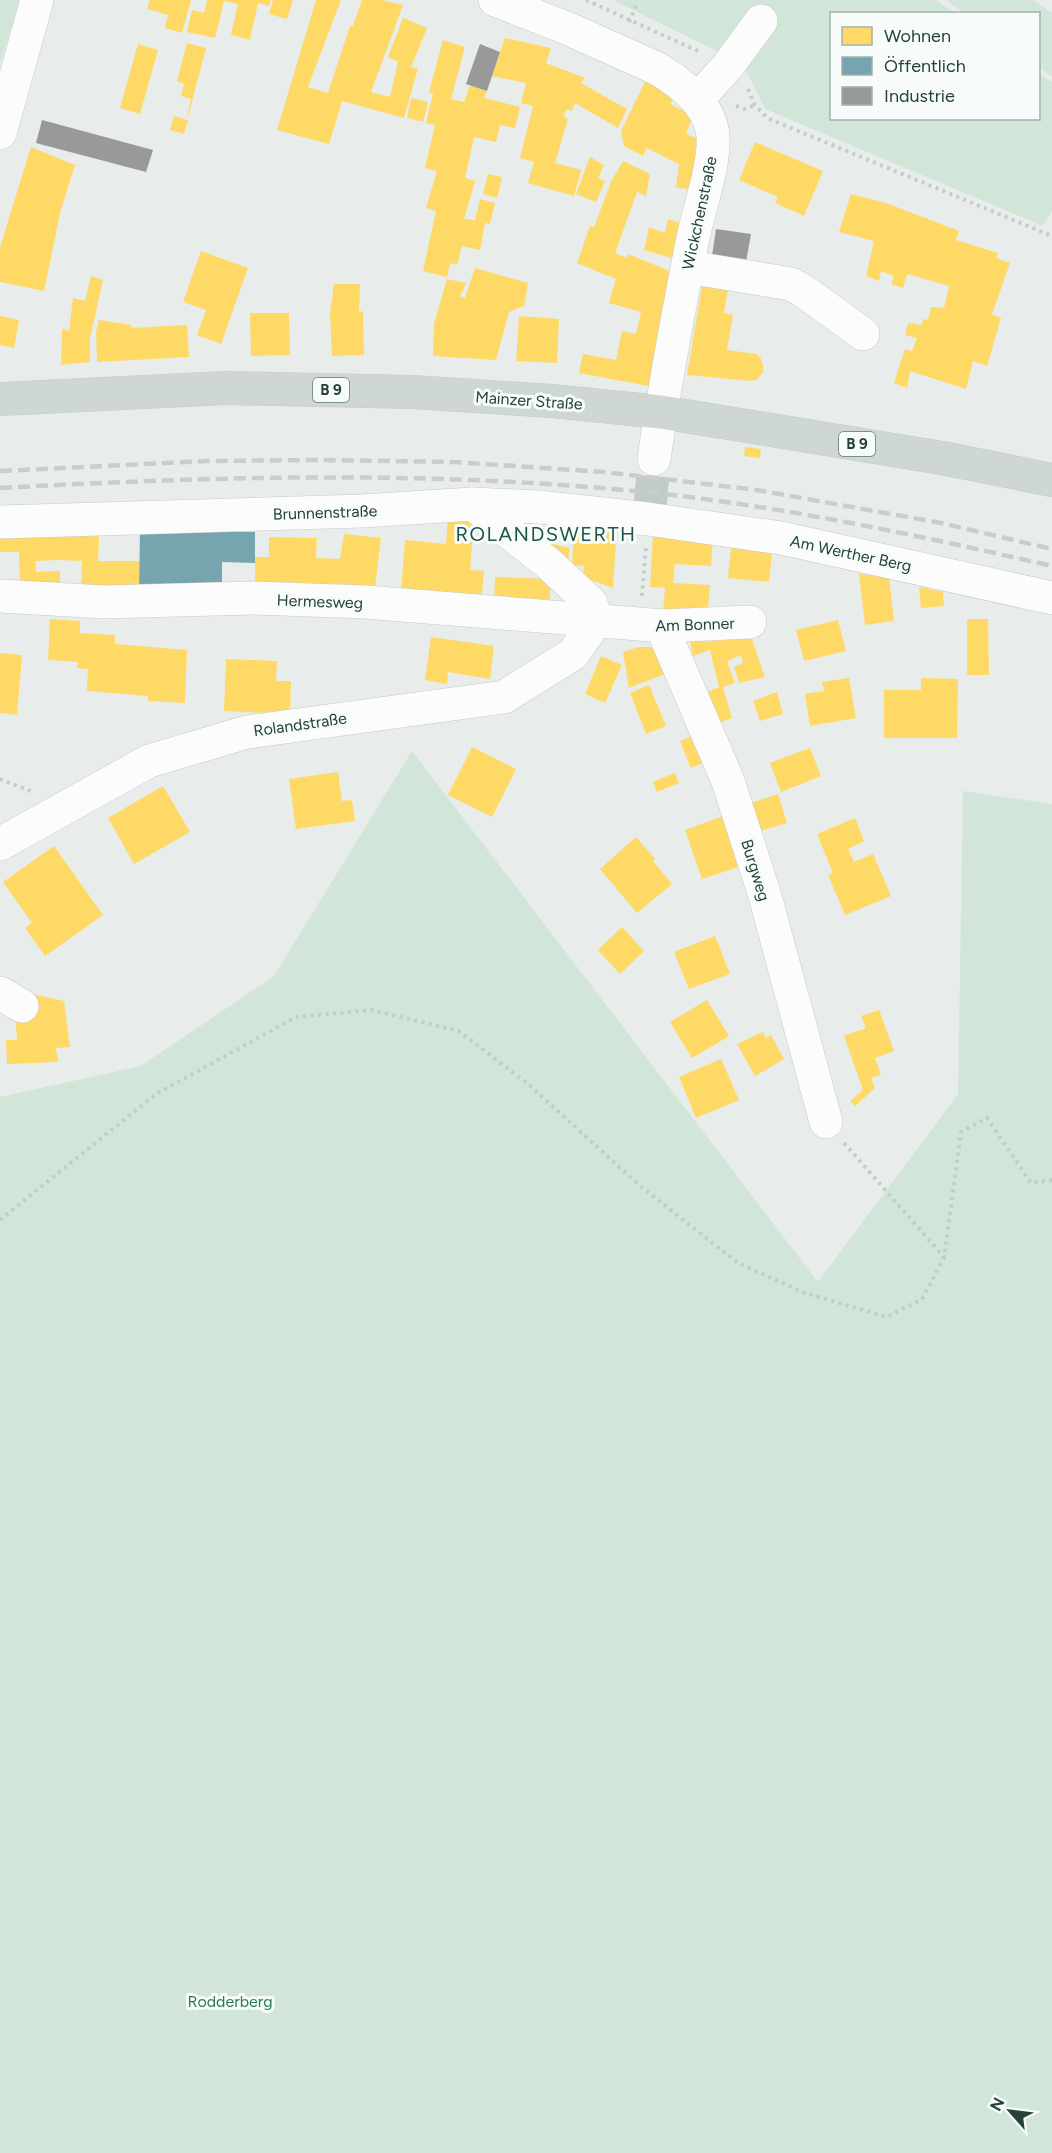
<svg xmlns="http://www.w3.org/2000/svg" width="1052" height="2153" font-family="Figtree,sans-serif">
<rect width="100%" height="100%" fill="#e8edeb"/>
<!-- green -->
<g fill="#d1e6d8">
<polygon points="0,0 20,0 0,64"/>
<polygon points="613,0 936,0 955,13 832,14 832,118 1038,118 1039,73 1052,82 1052,211 1043,226 765,109 743,64"/>
<polygon points="946,0 1034,0 1052,13 1052,77 1039,67 1038,14 964,13"/>
<polygon points="412,751 818,1282 958,1094 963,791 1052,804 1052,2153 0,2153 0,1097 141,1066 274,976"/>
</g>
<!-- homes -->
<g fill="#ffd966">
<polygon points="150,0 191,0 182,33 165,28 168,15 147,9"/>
<polygon points="207,0 271,0 269,6 258,3 250,40 231,35 238,4 224,1 215,38 187,32 192,10 204,13"/>
<polygon points="273,0 293,0 287,19 269,14"/>
<polygon points="316,0 341,0 308,87 328,93 350,26 353,26 362,0 382,0 403,5 371,92 390,97 398,62 388,57 403,18 427,28 411,67 418,68 404,118 342,101 329,144 277,130"/>
<polygon points="505,38 551,48 546,63 585,78 581,83 627,109 618,128 575,103 572,111 567,109 563,116 568,119 555,163 581,170 574,196 528,183 534,162 520,158 533,106 521,103 526,83 492,76"/>
<polygon points="443,40 465,47 451,99 464,102 470,85 487,91 484,98 520,107 515,128 500,125 496,142 474,137 465,178 475,181 464,219 475,220 480,199 495,203 490,224 485,223 480,250 462,246 457,265 450,263 447,277 423,271 436,211 426,208 437,171 425,168 435,125 426,123 433,94 429,92"/>
<polygon points="187,43 206,48 188,117 187,117 191,99 181,96 184,84 177,81"/>
<polygon points="138,44 158,50 140,114 120,108"/>
<polygon points="646,80 675,96 670,104 693,116 686,134 704,141 696,191 676,187 679,164 647,148 643,156 624,146 621,131"/>
<polygon points="411,98 428,102 423,122 407,118"/>
<polygon points="174,116 188,120 184,134 170,130"/>
<polygon points="755,142 823,171 804,216 775,203 778,197 739,180"/>
<polygon points="31,147 75,165 61,209 44,291 0,282 0,247"/>
<polygon points="590,157 604,165 598,178 605,181 596,202 576,194"/>
<polygon points="623,161 650,174 646,196 637,192 615,253 626,258 628,254 672,272 654,387 579,373 583,354 616,360 622,331 636,334 641,312 609,303 616,279 577,263 590,226 594,227 611,182"/>
<polygon points="488,174 502,177 497,198 483,194"/>
<polygon points="851,194 886,203 959,231 956,240 998,253 996,258 1010,263 992,314 1001,318 987,366 973,361 966,389 910,371 907,388 894,383 905,349 912,351 917,338 905,335 908,323 922,325 923,319 928,320 931,307 944,308 949,286 907,274 903,288 891,284 894,276 881,271 879,281 866,276 874,241 839,232"/>
<polygon points="668,219 683,224 675,259 644,250 649,227 665,233"/>
<polygon points="201,251 248,268 221,344 197,335 206,310 183,302"/>
<polygon points="475,268 528,283 524,306 509,312 496,360 433,356 434,324 447,279 466,283 460,297 465,298"/>
<polygon points="91,276 103,280 90,338 90,362 61,365 62,329 69,331 73,298 85,301"/>
<polygon points="334,284 360,284 359,312 363,311 364,355 332,356 330,313"/>
<polygon points="702,286 728,290 724,313 733,315 727,350 757,354 761,359 763,365 763,372 758,379 752,381 687,375"/>
<polygon points="250,313 289,313 290,355 251,356"/>
<polygon points="0,316 19,320 14,348 0,345"/>
<polygon points="519,316 559,319 557,363 516,361"/>
<polygon points="99,320 132,325 131,328 187,325 189,357 97,362 96,332"/>
<polygon points="745,447 761,449 760,458 744,456"/>
<polygon points="448,517 474,519 470,570 484,571 481,605 401,592 405,540 446,544"/>
<polygon points="574,523 617,526 613,588 583,577 584,566 572,565"/>
<polygon points="99,534 98,561 139,561 139,589 81,588 82,561 59,560 35,561 36,572 60,571 60,589 20,589 19,552 0,552 0,535"/>
<polygon points="344,534 381,538 375,587 339,584 339,591 255,589 255,557 269,557 269,537 317,538 316,558 340,559"/>
<polygon points="653,535 713,538 711,566 675,564 673,583 710,585 708,608 663,613 665,588 650,587"/>
<polygon points="732,539 773,544 769,582 728,578"/>
<polygon points="549,543 570,548 566,571"/>
<polygon points="859,574 889,577 894,621 865,625"/>
<polygon points="495,577 551,579 549,610 494,608"/>
<polygon points="919,587 943,592 944,606 921,608"/>
<polygon points="50,619 80,621 80,633 115,635 115,644 187,650 185,703 148,701 148,696 87,691 88,669 77,668 78,662 48,660"/>
<polygon points="967,619 988,619 989,675 967,675"/>
<polygon points="838,620 846,651 804,661 796,630"/>
<polygon points="748,628 765,677 739,683 734,667 743,663 741,655 727,661 735,683 723,687 732,718 707,727 695,697 719,687 710,650 693,656 690,641 707,637 708,642"/>
<polygon points="431,637 494,646 490,679 448,672 447,684 425,680"/>
<polygon points="639,647 663,647 672,671 629,688 623,652"/>
<polygon points="0,653 22,655 17,715 0,713"/>
<polygon points="601,656 622,665 605,703 585,694"/>
<polygon points="226,659 277,661 276,681 291,681 290,714 224,711"/>
<polygon points="849,678 856,718 810,726 805,694 824,691 822,682"/>
<polygon points="921,678 958,679 957,738 884,738 884,690 921,690"/>
<polygon points="649,685 666,726 646,734 630,693"/>
<polygon points="777,692 783,714 760,721 753,701"/>
<polygon points="699,733 710,760 691,768 680,741"/>
<polygon points="472,747 516,769 492,817 448,795"/>
<polygon points="810,748 821,776 781,792 770,763"/>
<polygon points="338,772 342,801 352,800 355,821 296,829 289,779"/>
<polygon points="675,773 679,783 657,792 653,782"/>
<polygon points="163,786 190,832 134,864 108,818"/>
<polygon points="778,794 787,823 754,833 745,805"/>
<polygon points="723,816 741,866 702,879 685,830"/>
<polygon points="855,818 864,841 848,849 854,862 873,854 891,896 845,915 828,875 833,873 817,834"/>
<polygon points="636,837 655,859 653,861 672,884 637,913 600,869"/>
<polygon points="54,846 103,915 45,956 25,928 32,923 3,882"/>
<polygon points="622,927 644,951 620,974 598,950"/>
<polygon points="715,936 730,974 689,989 674,952"/>
<polygon points="32,994 64,1001 70,1047 56,1048 58,1062 7,1064 6,1040 17,1040 15,1013"/>
<polygon points="707,1000 729,1036 692,1058 670,1022"/>
<polygon points="879,1010 894,1051 875,1058 881,1075 871,1078 875,1088 855,1106 850,1101 863,1090 844,1036 866,1028 861,1016"/>
<polygon points="763,1032 766,1038 771,1035 784,1059 755,1076 737,1044"/>
<polygon points="721,1059 739,1100 696,1118 679,1077"/>
</g>
<!-- public -->
<polygon fill="#76a5af" points="140,531 255,532 255,563 222,562 222,590 139,589"/>
<!-- industry -->
<g fill="#999">
<polygon points="480,44 500,52 487,91 466,84"/>
<polygon points="42,120 153,150 146,172 36,143"/>
<polygon points="716,229 751,234 746,262 712,256"/>
</g>
<g fill="none" stroke-linecap="round" stroke-linejoin="round">
<!-- minor-tunnel -->
<polyline stroke="#c1cbc8" stroke-width="33" stroke-dasharray="33 16" stroke-linecap="butt" points="650,509 654,459"/>
<defs>
<g id="minor">
<path d="M495,0L569,29L658,69C681,83 706,102 712,129C718,155 700,206 694,233C679,308 665,383 654,459"/>
<polyline points="697,100 727,67 761,21"/>
<polyline points="0,133 37,0"/>
<polyline points="688,267 791,284 802,290 863,334"/>
<polyline points="0,522 362,511 473,504 539,507 648,519 781,538 1052,598"/>
<polyline points="0,596 104,602 254,598 365,602 664,626 750,622"/>
<polyline points="664,626 667,639 728,781 765,896 826,1122"/>
<polyline points="0,844 149,761 247,732 504,697 573,654 596,621 591,603 549,564 473,504"/>
<polyline points="0,993 22,1006"/>
</g>
<polyline id="major" points="0,399 226,388 412,392 552,401 661,412 942,458 1052,480"/>
</defs>
<!-- minor casing -->
<use href="#minor" stroke="#c5cac8" stroke-width="34"/>
<!-- major casing -->
<use href="#major" stroke="#c3ccc9" stroke-width="34"/>
<!-- path -->
<g stroke="#c3ccca" stroke-width="4" stroke-dasharray="3 4.5" stroke-linecap="butt">
<polyline points="586,0 700,52"/>
<polyline points="629,22 636,6"/>
<polyline points="748,89 755,105 767,118 1052,236"/>
<polyline points="736,106 745,109 755,105"/>
<polyline points="642,596 646,547"/>
<polyline points="0,779 33,792"/>
<polyline points="844,1143 944,1257"/>
<polyline points="0,1220 156,1094 296,1017 372,1010 459,1031 528,1084 639,1185 738,1263 805,1293 887,1317 922,1299 944,1258 961,1132 987,1118 1031,1183 1052,1180"/>
</g>
<!-- minor -->
<use href="#minor" stroke="#fcfcfc" stroke-width="33"/>
<!-- major -->
<use href="#major" stroke="#cfd7d5" stroke-width="33"/>
<!-- rail -->
<g stroke="#c9cdcc" stroke-width="4.5" stroke-dasharray="12 6" stroke-linecap="butt">
<polyline points="0,471 207,461 319,460 454,462 604,472 757,490 941,523 1052,549"/>
<path d="M0,488C200,477 401,471 601,488C753,500 904,532 1052,566"/>
</g>
</g>
<g text-anchor="middle" stroke-width="6" stroke-linejoin="round" paint-order="stroke">
<!-- shield labels -->
<g fill="#f7fbf9" stroke="#637a73" stroke-width="1.5">
<rect x="313" y="378" width="36" height="24" rx="4.5"/>
<rect x="839" y="432" width="36" height="24" rx="4.5"/>
</g>
<g font-size="15" font-weight="bold" fill="#24423a">
<text x="331" y="395">B 9</text>
<text x="857" y="449">B 9</text>
</g>
<!-- street labels -->
<g font-size="16" fill="#24423a" stroke="#f7fbf9">
<text transform="translate(699 213) rotate(-78)" y="6">Wickchenstraße</text>
<text transform="translate(529 400) rotate(4)" y="6">Mainzer Straße</text>
<text transform="translate(325 512) rotate(-2)" y="6">Brunnenstraße</text>
<text transform="translate(851 553) rotate(12)" y="6">Am Werther Berg</text>
<text transform="translate(320 601) rotate(2)" y="6">Hermesweg</text>
<text transform="translate(695 624) rotate(-2)" y="6">Am Bonner</text>
<text transform="translate(300 724) rotate(-8)" y="6">Rolandstraße</text>
<text transform="translate(756 870) rotate(73)" y="6">Burgweg</text>
</g>
<!-- park labels -->
<g font-size="16" fill="#2d7a4b" stroke="#f7fbf9">
<text x="230" y="2007">Rodderberg</text>
</g>
<!-- quarter labels -->
<g font-size="20" letter-spacing="1.5" fill="#1f5548" stroke="#f7fbf9">
<text x="546" y="541">ROLANDSWERTH</text>
</g>
</g>
<!-- legend -->
<rect x="830" y="12" width="210" height="108" fill="#f7fbf9" stroke="#a3b1ad" stroke-width="1.5"/>
<rect x="842" y="27" width="30" height="18" fill="#ffd966" stroke="#a3b1ad" stroke-width="1.5"/>
<text x="884" y="42" font-size="18" fill="#24423a">Wohnen</text>
<rect x="842" y="57" width="30" height="18" fill="#76a5af" stroke="#a3b1ad" stroke-width="1.5"/>
<text x="884" y="72" font-size="18" fill="#24423a">Öffentlich</text>
<rect x="842" y="87" width="30" height="18" fill="#999999" stroke="#a3b1ad" stroke-width="1.5"/>
<text x="884" y="102" font-size="18" fill="#24423a">Industrie</text>
<!-- north arrow -->
<g transform="translate(1010 2111) rotate(298)" stroke="#f7fbf9" stroke-width="4.5" paint-order="stroke">
<path d="M0-4.5L10 22L0 15L-10 22Z" fill="#24423a"/>
<text y="-9" font-size="16" font-weight="bold" text-anchor="middle" fill="#24423a">N</text>
</g>
</svg>
